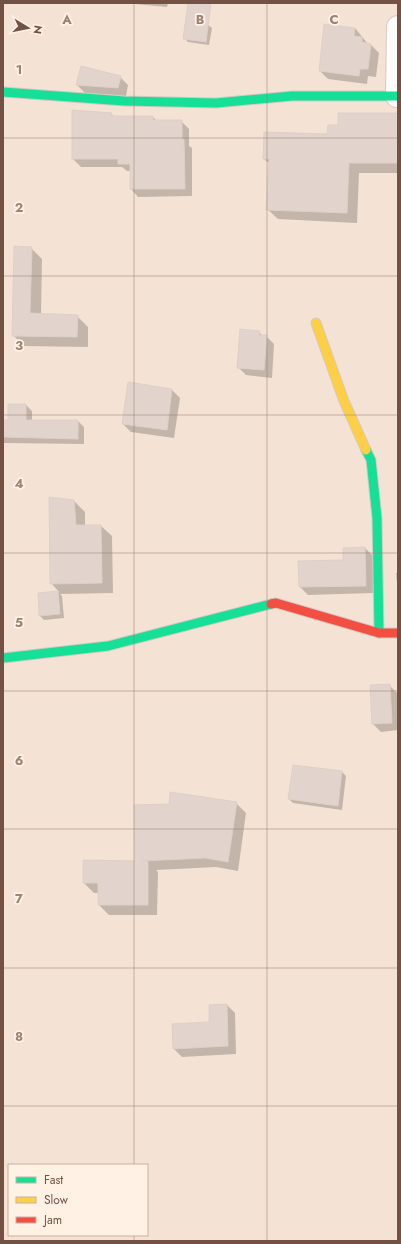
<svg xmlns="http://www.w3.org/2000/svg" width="401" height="1244" font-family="Jost,sans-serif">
<rect width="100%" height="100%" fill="#f6ede4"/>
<!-- residential -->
<path fill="#f4e3d5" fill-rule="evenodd" d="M3,3H398V1241H3ZM9,1165H147V1235H9Z"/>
<!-- shadow -->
<g fill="#0003">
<polygon points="124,3 168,3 167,7"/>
<polygon points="207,24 212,28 209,45 188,42 184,38"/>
<polygon points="355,28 368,44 371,45 379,53 376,77 368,76 367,84 328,79 320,71"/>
<polygon points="120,77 128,85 126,96 85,93 77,85"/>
<polygon points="111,114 115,117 153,117 157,121 181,121 189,129 189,146 192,148 192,196 138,197 131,189 131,171 127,171 122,167 81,167 73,159"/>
<polygon points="398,114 398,173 359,173 357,223 278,219 267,209 270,164 264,159 328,135"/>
<polygon points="31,248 42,259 41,315 77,316 88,327 88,347 24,346 13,335"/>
<polygon points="259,332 263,336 266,336 274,344 272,378 246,375 238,367"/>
<polygon points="172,390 180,398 174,438 131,432 123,424"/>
<polygon points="26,405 32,411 32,421 78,421 84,427 84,444 3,443 3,421 9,421"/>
<polygon points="74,501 85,512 85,526 101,526 112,536 113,593 60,594 62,596 64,618 44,620 40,616 39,594 59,592 51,583"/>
<polygon points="365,548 373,556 373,593 308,595 300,587"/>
<polygon points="396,573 398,573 398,595 398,594"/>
<polygon points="389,685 397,693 398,730 381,732 373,724"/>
<polygon points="293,766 342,772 346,776 342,810 293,803 289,799"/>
<polygon points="236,803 246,813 238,871 216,867 156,870 158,872 157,915 109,915 99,905 99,893 94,893 84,883 136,862"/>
<polygon points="227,1005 235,1013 236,1054 182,1057 174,1049 210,1023"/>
</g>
<!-- building -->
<g fill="#e2d4cc" stroke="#dfcfc6">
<polygon points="188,3 211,3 206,42 183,39"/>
<polygon points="324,24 355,28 354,36 362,37 362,42 371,44 368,69 360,69 359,76 319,71"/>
<polygon points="81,66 121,76 118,88 76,85"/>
<polygon points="72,110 112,113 111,116 153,116 153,120 182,120 182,139 184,139 185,189 130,189 130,164 118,164 118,159 72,159"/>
<polygon points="338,113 398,113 398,163 349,163 347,213 266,210 269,159 263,159 264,132 327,134 328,125 338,125"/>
<polygon points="14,246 32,247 30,313 78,315 77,337 12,336"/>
<polygon points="240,329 260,331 259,335 267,335 264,370 237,368"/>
<polygon points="128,382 172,389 167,430 122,424"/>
<polygon points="8,404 26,404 26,420 78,420 78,439 3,437 3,420 8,420"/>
<polygon points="49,497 74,500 76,525 101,525 102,583 50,584"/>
<polygon points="365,547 366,586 299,587 298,561 343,560 343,548"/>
<polygon points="58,591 60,614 39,616 38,593"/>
<polygon points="390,684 392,723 372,724 370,685"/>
<polygon points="293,765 342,771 338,806 288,799"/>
<polygon points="170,792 237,802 228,862 205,858 142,861 148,861 148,905 98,905 98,883 83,883 83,860 135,861 134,805 169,804"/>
<polygon points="227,1004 228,1046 173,1049 172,1024 209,1022 209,1005"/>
</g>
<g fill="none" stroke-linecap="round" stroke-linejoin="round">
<defs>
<polyline id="street" points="397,96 398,27"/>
<g id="fast">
<polyline points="3,92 124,101 216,103 292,96 398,96"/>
<polyline points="366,450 371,460 377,518 379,633"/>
<polyline points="3,658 108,646 271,604"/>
</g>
<polyline id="slow" points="316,323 344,401 366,450"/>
<polyline id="jam" points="271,604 276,603 379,633 398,633"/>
</defs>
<!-- street casing -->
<use href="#street" stroke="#d7cac3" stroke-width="24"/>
<!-- fast casing -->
<use href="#fast" stroke="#d6c9c1" stroke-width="11"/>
<!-- slow casing -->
<use href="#slow" stroke="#d6c9c1" stroke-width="11"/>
<!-- jam casing -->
<use href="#jam" stroke="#d6c9c1" stroke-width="11"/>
<!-- street -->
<use href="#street" stroke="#fefcfb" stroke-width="22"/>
<!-- fast -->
<use href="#fast" stroke="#16e098" stroke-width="9"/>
<!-- slow -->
<use href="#slow" stroke="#ffcf43" stroke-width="9"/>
<!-- jam -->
<use href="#jam" stroke="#f24e42" stroke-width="9"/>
</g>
<!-- grid -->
<path fill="none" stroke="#9c8277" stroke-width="1" stroke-opacity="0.55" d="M134,3V1165M267,3V1241M3,138H398M3,276H398M3,415H398M3,553H398M3,691H398M3,829H398M3,968H398M3,1106H398M134,1235V1241"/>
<g font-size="13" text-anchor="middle" font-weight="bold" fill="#9c8277" stroke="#fff2e4" stroke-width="3.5" stroke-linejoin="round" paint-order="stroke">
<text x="67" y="24">A</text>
<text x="200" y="24">B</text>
<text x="334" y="24">C</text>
<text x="19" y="74">1</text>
<text x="19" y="212">2</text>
<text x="19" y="350">3</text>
<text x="19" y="488">4</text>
<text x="19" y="627">5</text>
<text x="19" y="765">6</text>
<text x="19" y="903">7</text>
<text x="19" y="1041">8</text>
</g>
<!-- border -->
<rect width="401" height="1244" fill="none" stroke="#735145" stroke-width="8"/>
<!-- legend -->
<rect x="8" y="1164" width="140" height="72" fill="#fff2e4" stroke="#c7b2a4"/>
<rect x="16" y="1177" width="20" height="6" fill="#16e098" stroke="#c7b2a4"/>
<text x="44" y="1184" font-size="12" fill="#735145">Fast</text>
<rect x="16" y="1197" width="20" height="6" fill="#ffcf43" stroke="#c7b2a4"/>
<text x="44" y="1204" font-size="12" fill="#735145">Slow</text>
<rect x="16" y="1217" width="20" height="6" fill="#f24e42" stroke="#c7b2a4"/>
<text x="44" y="1224" font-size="12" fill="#735145">Jam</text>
<!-- north arrow -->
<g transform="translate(28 28) rotate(100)" stroke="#fff2e4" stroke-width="3" paint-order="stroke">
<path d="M0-3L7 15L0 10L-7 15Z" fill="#735145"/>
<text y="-6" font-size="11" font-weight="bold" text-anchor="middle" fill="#735145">N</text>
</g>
</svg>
